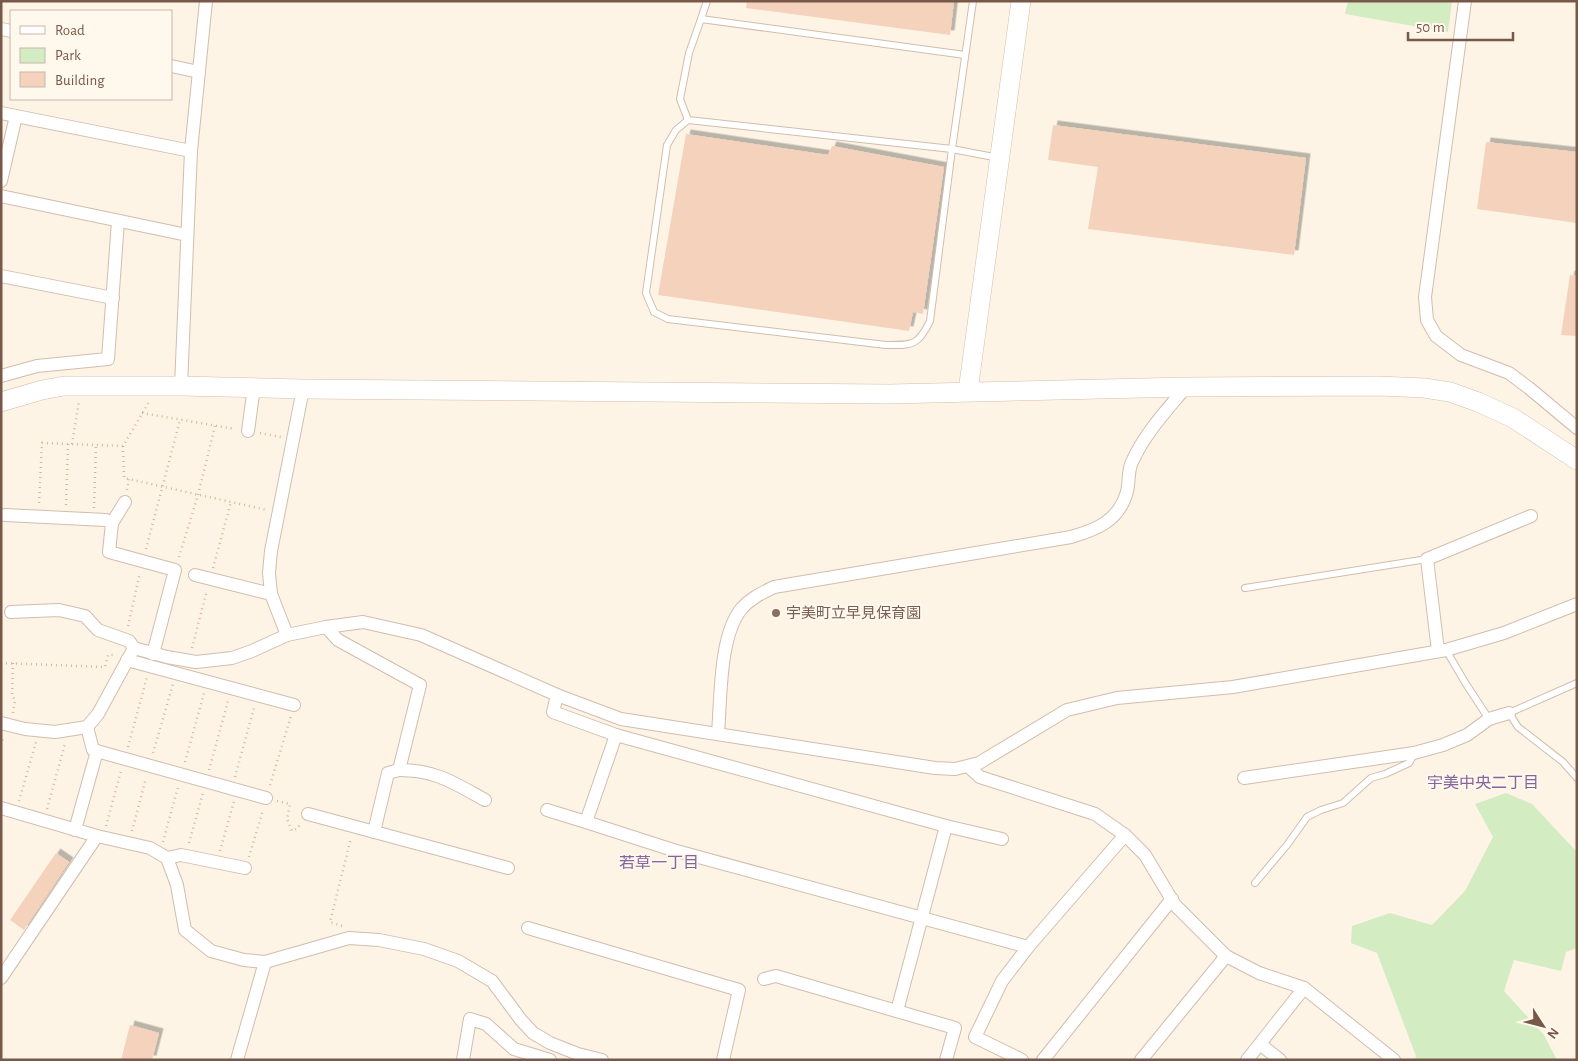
<svg xmlns="http://www.w3.org/2000/svg" width="1578" height="1061" font-family="'Alegreya Sans','Noto Sans JP',sans-serif">
<defs>
<filter id="shadow"><feDropShadow dx="4.5" dy="-4.5" stdDeviation="0" flood-color="#0004"/></filter>
</defs>
<rect width="100%" height="100%" fill="#fdf4e5"/>
<!-- green -->
<g fill="#d3ecc2">
<polygon points="1348,1 1452,1 1448,32 1345,14"/>
<polygon points="1506,793 1532,804 1577,852 1577,948 1566,952 1561,971 1514,960 1504,991 1544,1035 1557,1060 1415,1060 1416,1056 1377,953 1351,943 1352,926 1390,913 1432,925 1465,891 1493,837 1475,804"/>
</g>
<!-- building -->
<g fill="#f4d2bb" filter="url(#shadow)">
<polygon points="747,1 954,1 950,35 746,8"/>
<polygon points="1053,125 1306,158 1294,255 1088,229 1098,167 1048,160"/>
<polygon points="686,134 828,155 832,146 944,167 923,314 913,312 909,331 658,295"/>
<polygon points="1486,142 1577,152 1577,223 1477,209"/>
<polygon points="1570,275 1577,276 1577,336 1561,335"/>
<polygon points="56,853 69,862 24,930 10,920"/>
<polygon points="130,1025 159,1033 152,1060 121,1060"/>
</g>
<g fill="none" stroke-linecap="round" stroke-linejoin="round">
<defs>
<g id="lane">
<polyline points="973,1 952,149 999,158"/>
<polyline points="701,19 707,1"/>
<path d="M688,120L952,149L930,321C918,346 913,345 886,345L668,319L654,312L646,293L667,145L676,130Z"/>
<polyline points="688,120 680,99 689,53 701,19 965,55"/>
<polyline points="1245,588 1427,559"/>
<polyline points="1446,650 1466,684 1489,719"/>
<polyline points="1577,683 1509,713 1518,727 1563,762 1577,778"/>
<polyline points="1255,883 1287,845 1307,817 1321,810 1343,803 1371,778 1385,774 1409,763 1414,754"/>
</g>
<g id="street">
<polyline points="1465,1 1425,297 1427,320 1436,336 1461,355 1509,373 1529,388 1577,428"/>
<polyline points="1,29 11,31"/>
<polyline points="171,66 199,72"/>
<polyline points="1,113 191,151"/>
<polyline points="1,181 16,116"/>
<polyline points="1,196 187,235"/>
<polyline points="1,276 113,298"/>
<polyline points="1,376 37,366 108,359 118,221"/>
<polyline points="181,386 191,151 206,1"/>
<polyline points="248,431 254,387"/>
<polyline points="5,515 106,520 112,523 109,552 175,570 153,654"/>
<polyline points="112,523 125,502"/>
<polyline points="195,575 271,594"/>
<polyline points="11,612 59,610 85,616 98,630 129,641 134,648"/>
<polyline points="326,627 338,640 420,685 399,770 388,773 374,832"/>
<polyline points="287,635 271,594 269,573 271,551 303,389"/>
<polyline points="1438,651 1427,559 1531,516"/>
<polyline points="127,660 294,705"/>
<polyline points="557,695 553,712 616,735 586,822 673,850 1028,947 1125,835"/>
<polyline points="1,723 25,729 55,732 87,727 98,714 134,648 167,657 196,662 232,658 252,651 287,635 326,627 363,622 421,635 557,695 621,719 935,768 955,769 979,763 1067,710 1117,698 1233,687 1446,650 1504,633 1577,604"/>
<polyline points="87,727 93,750 266,798"/>
<path d="M718,733C721,698 719,635 742,608C751,598 762,593 774,587L1071,537C1095,530 1117,522 1126,495C1130,485 1127,472 1132,462C1145,433 1166,411 1186,387"/>
<polyline points="616,735 946,826 1002,839"/>
<polyline points="969,767 980,777 1095,814 1125,835 1145,855 1175,905 1226,956 1259,973 1304,988 1394,1060"/>
<path d="M399,770C436,770 454,783 485,800"/>
<polyline points="1244,778 1414,753 1443,745 1467,735 1489,719 1509,713"/>
<polyline points="1,808 97,836 150,848 167,858 177,885 185,930 211,951 244,960 265,962 349,938 379,940 424,949 458,961 492,981 521,1020 533,1033 550,1043 578,1054 602,1060"/>
<polyline points="547,810 586,822"/>
<polyline points="308,814 508,868"/>
<polyline points="75,830 97,751"/>
<polyline points="167,858 181,855 245,868"/>
<polyline points="528,928 739,990 723,1060"/>
<polyline points="1,978 97,836"/>
<polyline points="764,979 776,976 955,1028 946,1060"/>
<polyline points="897,1011 946,826"/>
<polyline points="1260,1044 1280,1060"/>
<polyline points="237,1060 265,962"/>
<polyline points="463,1060 470,1019 486,1024 514,1049 550,1060"/>
<polyline points="1022,1060 975,1037 1002,981 1028,947"/>
<polyline points="1043,1060 1172,899"/>
<polyline points="1141,1060 1226,956"/>
<polyline points="1247,1060 1304,988"/>
</g>
<g id="secondary">
<polyline points="968,391 1021,1"/>
<polyline points="1,402 42,390 64,386 181,386 303,389 890,394 1186,387 1379,386 1424,388 1450,392 1478,402 1513,418 1577,460"/>
</g>
</defs>
<!-- lane casing -->
<use href="#lane" stroke="#d2bdad" stroke-width="8"/>
<!-- street casing -->
<use href="#street" stroke="#d2bdad" stroke-width="14"/>
<!-- secondary casing -->
<use href="#secondary" stroke="#d5bdaa" stroke-width="20"/>
<!-- path -->
<g stroke="#d9b59e" stroke-width="2.5" stroke-dasharray="1 4" stroke-linecap="butt">
<polyline points="142,413 235,429"/>
<polyline points="260,433 281,437"/>
<polyline points="72,444 79,401"/>
<polyline points="123,446 124,478 267,510"/>
<polyline points="127,490 129,479"/>
<polyline points="39,503 42,443 123,446 149,402"/>
<polyline points="66,505 68,444"/>
<polyline points="94,508 96,445"/>
<polyline points="146,549 180,420"/>
<polyline points="179,557 198,495 215,426"/>
<polyline points="213,568 231,502"/>
<polyline points="128,626 140,573"/>
<polyline points="192,648 207,590"/>
<polyline points="1,663 105,667 108,655 115,655"/>
<polyline points="13,713 15,700 12,695 13,663"/>
<polyline points="1,745 4,736"/>
<polyline points="128,747 147,677"/>
<polyline points="153,753 173,684"/>
<polyline points="185,762 204,693"/>
<polyline points="209,770 228,701"/>
<polyline points="235,777 254,708"/>
<polyline points="270,785 291,716"/>
<polyline points="19,801 36,742"/>
<polyline points="277,801 290,804 287,819 292,831 298,828 300,824"/>
<polyline points="47,809 65,744"/>
<polyline points="106,826 121,771"/>
<polyline points="132,831 146,778"/>
<polyline points="163,842 178,787"/>
<polyline points="189,843 203,793"/>
<polyline points="220,851 234,801"/>
<polyline points="249,857 263,810"/>
<polyline points="342,926 330,922 351,838"/>
</g>
<!-- lane -->
<use href="#lane" stroke="#fff" stroke-width="6"/>
<!-- street -->
<use href="#street" stroke="#fff" stroke-width="12"/>
<!-- secondary -->
<use href="#secondary" stroke="#fff" stroke-width="19"/>
</g>
<!-- markers -->
<circle fill="#8d6e63" stroke="#fff8ec" stroke-width="2" cx="776" cy="613" r="5"/>
<g text-anchor="middle" stroke-width="4" stroke-linejoin="round" paint-order="stroke">
<!-- education labels -->
<g font-size="15" fill="#785e54" stroke="#fff8ec" text-anchor="start">
<text x="786" y="618">宇美町立早見保育園</text>
</g>
<!-- neighbourhood labels -->
<g font-size="16" fill="#88649c" stroke="#fff8ec">
<text x="1483" y="788">宇美中央二丁目</text>
<text x="659" y="868">若草一丁目</text>
</g>
</g>
<!-- border -->
<rect width="1578" height="1061" fill="none" stroke="#785949" stroke-width="5"/>
<!-- legend -->
<rect x="10" y="10" width="162" height="90" fill="#fff8ec" stroke="#c9b8ab"/>
<rect x="20" y="26" width="25" height="8" fill="#ffffff" stroke="#c9b8ab"/>
<text x="55" y="35" font-size="15" fill="#785949">Road</text>
<rect x="20" y="48" width="25" height="15" fill="#d3ecc2" stroke="#c9b8ab"/>
<text x="55" y="60" font-size="15" fill="#785949">Park</text>
<rect x="20" y="72" width="25" height="15" fill="#f4d2bb" stroke="#c9b8ab"/>
<text x="55" y="85" font-size="15" fill="#785949">Building</text>
<!-- north arrow -->
<g transform="translate(1543 1026) rotate(126)" stroke="#fff8ec" stroke-width="4" paint-order="stroke">
<path d="M0-4L9 19L0 12L-9 19Z" fill="#785949"/>
<text y="-8" font-size="14" font-weight="bold" text-anchor="middle" fill="#785949">N</text>
</g>
<!-- scale -->
<path d="M1408 32v8h105v-8" fill="none" stroke="#785949" stroke-width="2.5"/>
<text x="1416" y="32" font-size="15" fill="#785949" stroke="#fff8ec" stroke-width="4" paint-order="stroke">50 m</text>
</svg>
